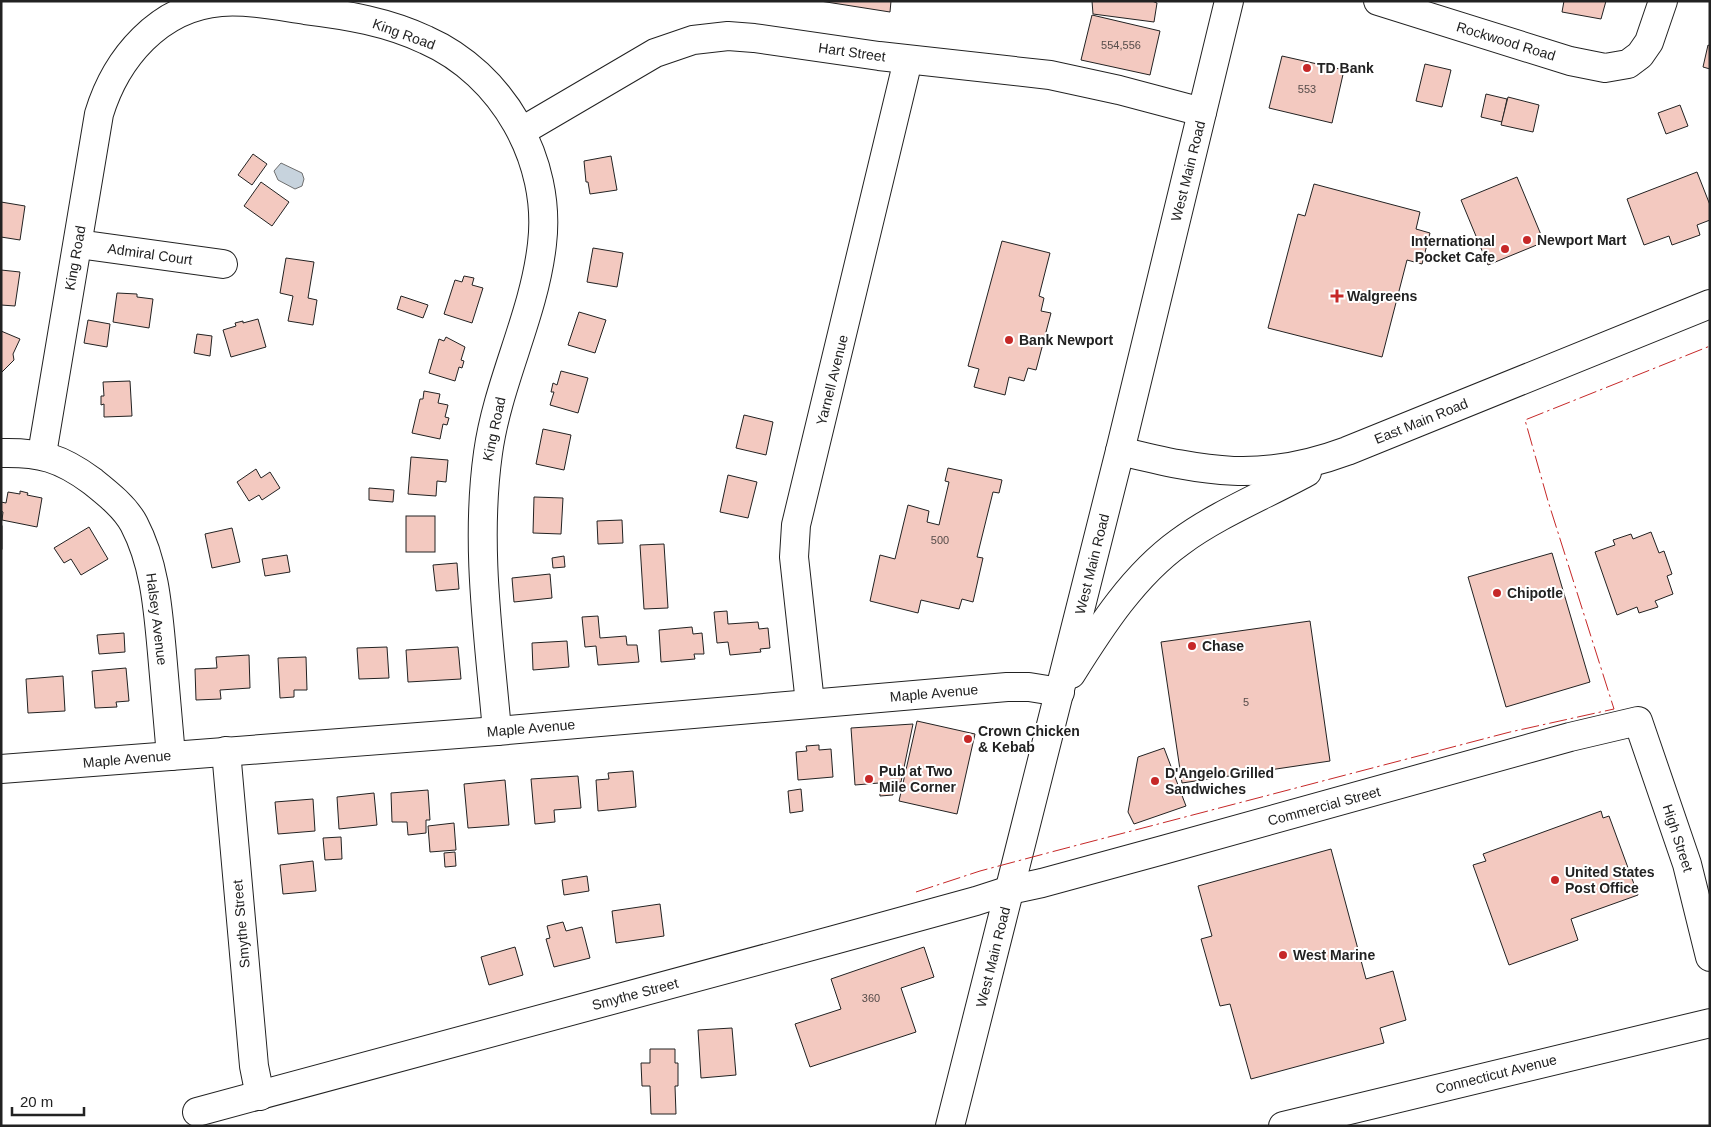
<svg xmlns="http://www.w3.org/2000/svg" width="1711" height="1127" font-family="Arial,sans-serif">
<rect width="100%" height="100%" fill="#fff"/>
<!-- water -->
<polygon fill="#c7d3dd" stroke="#6f6f6f" points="281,163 302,173 304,179 302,186 295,189 278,180 274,171"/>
<!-- building -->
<g fill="#f3c9c0" stroke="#222">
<polygon points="820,1 891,1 890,12"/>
<polygon points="1092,1 1152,1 1157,3 1154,22 1093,14"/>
<polygon points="1564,1 1606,1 1601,19 1562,12"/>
<polygon points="1092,15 1160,31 1150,75 1081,60"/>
<polygon points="1708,45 1710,46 1710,69 1703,67"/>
<polygon points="1282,56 1344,70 1332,123 1269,108"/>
<polygon points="1425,64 1451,70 1442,107 1416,101"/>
<polygon points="1486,94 1507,99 1502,122 1481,117"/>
<polygon points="1508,97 1539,105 1533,132 1501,125"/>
<polygon points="1680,105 1688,126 1666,134 1658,113"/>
<polygon points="253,154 267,164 252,185 238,175"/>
<polygon points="611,156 617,190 590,194 588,182 586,182 584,161"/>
<polygon points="1697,172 1710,205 1710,220 1697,225 1700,235 1672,245 1669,236 1644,245 1627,199"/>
<polygon points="1517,177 1544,242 1488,265 1461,200"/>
<polygon points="261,182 289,202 272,226 244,206"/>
<polygon points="1314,184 1420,212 1416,229 1430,233 1422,264 1407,260 1382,357 1268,328 1298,214 1305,216"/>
<polygon points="1,202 25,206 20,240 1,237"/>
<polygon points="1002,241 1050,253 1039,296 1044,298 1041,311 1051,313 1036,370 1028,368 1024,381 1009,377 1005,395 974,387 979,369 968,366"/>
<polygon points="593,248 623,253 617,287 587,282"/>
<polygon points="286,258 314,262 308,298 317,300 313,325 288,321 293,296 280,293"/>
<polygon points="1,270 20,272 15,306 1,305"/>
<polygon points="464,276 474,278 472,285 483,288 472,323 444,314 455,280 462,282"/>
<polygon points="117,293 137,294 137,297 153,299 149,328 113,322"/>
<polygon points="401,296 428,305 423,318 397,309"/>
<polygon points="579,312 606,320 595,353 568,345"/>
<polygon points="258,319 266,347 231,357 223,330 236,326 235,323 243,321 243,323"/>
<polygon points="88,320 110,324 107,347 84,343"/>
<polygon points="1,331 20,339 13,354 14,360 1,373"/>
<polygon points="197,334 212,336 210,356 194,353"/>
<polygon points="446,337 465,347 461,360 464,361 462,368 459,367 455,381 429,373 439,339 444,341"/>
<polygon points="561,371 588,378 578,413 550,405 554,392 551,392 553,383 557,385"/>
<polygon points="130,381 132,416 104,417 104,404 101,405 101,396 104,396 103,382"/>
<polygon points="424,391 440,394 438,403 448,405 445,417 449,418 447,425 443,424 440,439 412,433 420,399 423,399"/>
<polygon points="744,415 773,422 766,455 736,448"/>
<polygon points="543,429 571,435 564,470 536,464"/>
<polygon points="411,457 448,460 446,482 437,481 436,496 408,494"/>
<polygon points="948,468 1002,480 999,493 993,492 977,557 983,558 973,602 962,599 959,609 921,600 918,613 870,601 880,555 895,559 908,505 929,511 927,522 939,525 949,482 945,481"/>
<polygon points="256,469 261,478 270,472 280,488 262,500 259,495 249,501 237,482"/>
<polygon points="728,475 757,482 748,518 720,512"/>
<polygon points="369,488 394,490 393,502 369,500"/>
<polygon points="20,491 28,493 27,495 42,498 37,527 2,520 3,512 1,511 1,502 6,503 8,492 20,494"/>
<polygon points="534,497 563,498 561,534 533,533"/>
<rect x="406" y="516" width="29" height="36"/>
<polygon points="622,520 623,543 598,544 597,521"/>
<rect x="1" y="526" width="1" height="23"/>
<polygon points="89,527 108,559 81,575 71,559 64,563 54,548"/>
<polygon points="232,528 240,562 212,568 205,534"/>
<polygon points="1651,532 1659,553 1664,551 1672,574 1667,576 1673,594 1655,601 1658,607 1639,613 1637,607 1617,615 1595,552 1615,545 1613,540 1631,534 1633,539"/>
<polygon points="664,544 668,608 644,609 640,545"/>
<polygon points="1552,553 1590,682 1506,707 1468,577"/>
<polygon points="287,555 290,572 265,576 262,559"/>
<polygon points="564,556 565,567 553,568 552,558"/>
<polygon points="457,563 459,589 436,591 433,565"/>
<polygon points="550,574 552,598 514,602 512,578"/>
<polygon points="727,611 728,624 758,622 759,629 768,628 770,648 760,649 761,652 730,655 728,642 717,643 714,612"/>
<polygon points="598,616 600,638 626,636 627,645 637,645 639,662 598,665 596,646 585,647 582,617"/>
<polygon points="1310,621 1330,761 1182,783 1161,642"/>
<polygon points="692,627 693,634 702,633 704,654 694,654 695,659 661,662 659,630"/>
<polygon points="124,633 125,652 99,654 97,635"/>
<polygon points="567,641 569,667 533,670 532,643"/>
<polygon points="387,647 389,678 359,679 357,648"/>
<polygon points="458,647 461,679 408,682 406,650"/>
<polygon points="249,655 250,688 220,690 221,699 196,700 195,669 217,668 216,657"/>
<polygon points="306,657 307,690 294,690 294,697 280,698 278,658"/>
<polygon points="126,668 129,701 116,702 117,707 95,708 92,671"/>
<polygon points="63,676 65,711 28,713 26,679"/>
<polygon points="917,721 975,734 957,814 899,801"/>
<polygon points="913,724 901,782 892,782 893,795 880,796 879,783 855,785 851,728"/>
<polygon points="819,745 819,750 831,749 833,777 798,780 796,752 807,751 806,746"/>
<polygon points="1164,748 1186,806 1134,824 1128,812 1138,757"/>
<polygon points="633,771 636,807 598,811 596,780 609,779 608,773"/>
<polygon points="578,776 581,808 554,810 555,822 535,824 531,779"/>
<polygon points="505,780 509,825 468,828 464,784"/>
<polygon points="801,789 803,811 790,813 788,791"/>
<polygon points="428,790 430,820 426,820 426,833 408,835 407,822 392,822 391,793"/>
<polygon points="374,793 377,825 339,829 337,797"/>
<polygon points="313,799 315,831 278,834 275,802"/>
<polygon points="1601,811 1603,818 1609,816 1638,895 1571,919 1578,940 1509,965 1473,865 1486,861 1483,854"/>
<polygon points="454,823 456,850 430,852 428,826"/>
<polygon points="341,837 342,859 325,860 323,838"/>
<polygon points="1331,849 1366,979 1393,971 1406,1020 1380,1028 1384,1043 1251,1079 1230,1004 1220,1006 1201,939 1212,936 1198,886"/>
<polygon points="455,852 456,866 445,867 444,853"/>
<polygon points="313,861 316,891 283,894 280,865"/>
<polygon points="587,876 589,891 564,895 562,880"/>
<polygon points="660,904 664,936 616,943 612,911"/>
<polygon points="563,922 566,931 582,927 590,958 554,967 546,939 550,938 547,926"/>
<polygon points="515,947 523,975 489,985 481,957"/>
<polygon points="924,947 934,977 901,988 916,1032 810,1067 795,1024 841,1009 831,979"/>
<polygon points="732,1028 736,1075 701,1078 698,1030"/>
<polygon points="650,1049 675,1049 675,1063 678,1063 678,1086 675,1086 676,1114 651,1114 650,1086 642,1086 641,1063 650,1063"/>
</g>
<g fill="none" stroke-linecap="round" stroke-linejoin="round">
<defs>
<g id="minor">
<polyline points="1378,1 1570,61 1605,68 1628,64 1640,55 1649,42 1663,1"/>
<polyline points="522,131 655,53 693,40 728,36 754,38 879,56 1050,75 1119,90 1202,112"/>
<polyline points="78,244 223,264"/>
<path d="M1,453C40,452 61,458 92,481C107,493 125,507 134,524C155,564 158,610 162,653C165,687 168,722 171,756"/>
<path d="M42,454L99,114C116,58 159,7 221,2C249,0 278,6 305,10C347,15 388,22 426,40C503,74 552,161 542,244C534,316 498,381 488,453C475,546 489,638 497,731"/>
<polyline points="810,703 794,557 796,525 908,60"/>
<polyline points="226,751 254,1066 260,1096"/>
<polyline points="1,769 497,731 1007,687 1029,687 1060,692"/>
<polyline points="197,1112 834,940 976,901 1010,890 1042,883 1163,850 1570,737 1638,721 1687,864 1710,957"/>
<polyline points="1283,1126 1710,1023"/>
</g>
<g id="major">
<path d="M1120,451C1206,472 1261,483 1347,451L1710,304"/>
<path d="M1071,674C1101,626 1134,575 1180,542C1216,515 1267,494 1307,472"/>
<polyline points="950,1126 1120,451 1229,1"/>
</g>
</defs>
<!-- minor casing -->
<use href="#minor" stroke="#222" stroke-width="30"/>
<!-- major casing -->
<use href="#major" stroke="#222" stroke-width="30"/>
<!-- minor -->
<use href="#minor" stroke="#fff" stroke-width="28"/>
<!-- major -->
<use href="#major" stroke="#fff" stroke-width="28"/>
<!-- power -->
<polyline stroke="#c62828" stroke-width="1" stroke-dasharray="18 4 2.5 4" stroke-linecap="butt" points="916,892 980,871 1055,851 1510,732 1614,709 1548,501 1525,420 1710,346"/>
</g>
<!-- markers -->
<g fill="#c62828" stroke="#fff" stroke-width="2">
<circle cx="1307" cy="68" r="5"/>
<circle cx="1527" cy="240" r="5"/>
<circle cx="1505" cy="249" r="5"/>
<path d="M1334.5 288.5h5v5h5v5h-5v5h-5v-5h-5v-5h5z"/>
<circle cx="1009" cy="340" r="5"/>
<circle cx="1497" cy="593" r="5"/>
<circle cx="1192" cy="646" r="5"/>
<circle cx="968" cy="739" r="5"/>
<circle cx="869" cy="779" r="5"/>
<circle cx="1155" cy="781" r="5"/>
<circle cx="1555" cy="880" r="5"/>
<circle cx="1283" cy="955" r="5"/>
</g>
<g text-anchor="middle" stroke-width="4" stroke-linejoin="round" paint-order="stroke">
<!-- number labels -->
<g font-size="11" fill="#564c4a">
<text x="1121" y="49">554,556</text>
<text x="1307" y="93">553</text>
<text x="940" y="544">500</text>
<text x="1246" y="706">5</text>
<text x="871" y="1002">360</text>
</g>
<!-- street labels -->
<g font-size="14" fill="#222" stroke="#fff">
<text transform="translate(404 34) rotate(20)" y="5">King Road</text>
<text transform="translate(1506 41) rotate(17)" y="5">Rockwood Road</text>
<text transform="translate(852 52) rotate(8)" y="5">Hart Street</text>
<text transform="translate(1188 171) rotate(-76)" y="5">West Main Road</text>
<text transform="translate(150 254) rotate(8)" y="5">Admiral Court</text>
<text transform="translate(75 258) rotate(-80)" y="5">King Road</text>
<text transform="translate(832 380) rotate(-76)" y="5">Yarnell Avenue</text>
<text transform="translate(1421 421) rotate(-22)" y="5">East Main Road</text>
<text transform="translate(494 429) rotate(-78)" y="5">King Road</text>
<text transform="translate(1092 564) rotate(-76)" y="5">West Main Road</text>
<text transform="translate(157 619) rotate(83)" y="5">Halsey Avenue</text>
<text transform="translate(934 693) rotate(-5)" y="5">Maple Avenue</text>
<text transform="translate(531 728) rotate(-5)" y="5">Maple Avenue</text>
<text transform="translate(127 759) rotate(-5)" y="5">Maple Avenue</text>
<text transform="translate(1324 806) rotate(-15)" y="5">Commercial Street</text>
<text transform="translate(1678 838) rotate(72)" y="5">High Street</text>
<text transform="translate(241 924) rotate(-95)" y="5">Smythe Street</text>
<text transform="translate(993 957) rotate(-76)" y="5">West Main Road</text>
<text transform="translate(635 994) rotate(-15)" y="5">Smythe Street</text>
<text transform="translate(1496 1074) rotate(-14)" y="5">Connecticut Avenue</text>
</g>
<!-- poi labels -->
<g font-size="14" font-weight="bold" fill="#222" stroke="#fff" text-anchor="start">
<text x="1317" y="73">TD Bank</text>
<text x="1537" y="245">Newport Mart</text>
<text x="1495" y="246" text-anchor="end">International<tspan x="1495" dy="16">Pocket Cafe</tspan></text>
<text x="1347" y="301">Walgreens</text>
<text x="1019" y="345">Bank Newport</text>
<text x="1507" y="598">Chipotle</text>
<text x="1202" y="651">Chase</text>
<text x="978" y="736">Crown Chicken<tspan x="978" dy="16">&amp; Kebab</tspan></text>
<text x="879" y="776">Pub at Two<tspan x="879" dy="16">Mile Corner</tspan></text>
<text x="1165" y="778">D'Angelo Grilled<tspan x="1165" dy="16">Sandwiches</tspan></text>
<text x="1565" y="877">United States<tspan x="1565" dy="16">Post Office</tspan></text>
<text x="1293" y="960">West Marine</text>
</g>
</g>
<!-- border -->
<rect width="1711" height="1127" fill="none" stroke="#222222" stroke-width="5"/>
<!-- scale -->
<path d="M12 1107v8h72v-8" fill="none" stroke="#222222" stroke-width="2.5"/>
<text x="20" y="1107" font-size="15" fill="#222222" stroke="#ffffff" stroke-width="4" paint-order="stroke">20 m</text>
</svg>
